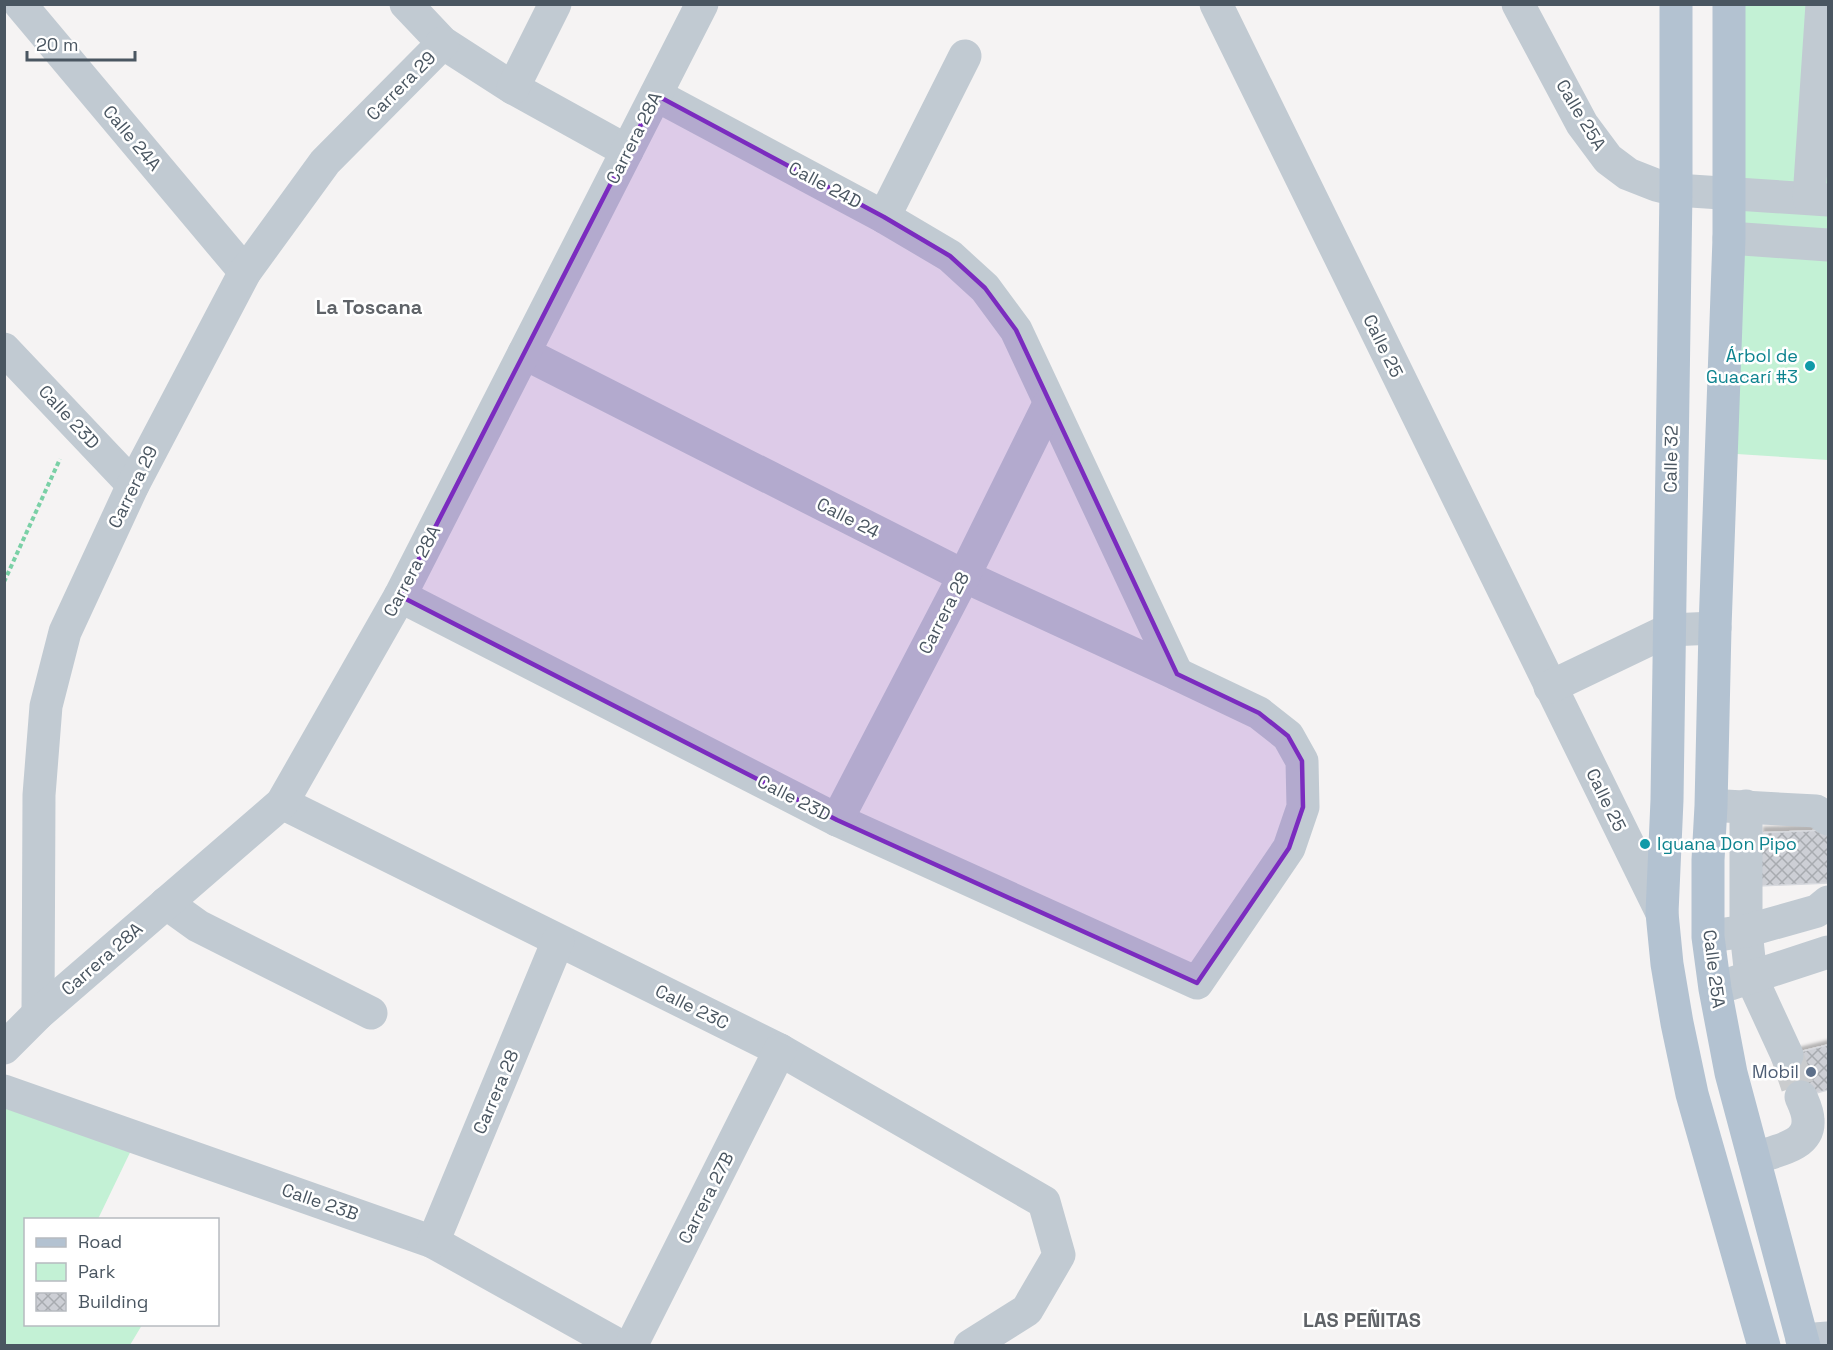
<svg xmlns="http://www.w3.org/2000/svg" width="1833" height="1350" font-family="'Space Grotesk',sans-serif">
<defs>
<pattern id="building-cross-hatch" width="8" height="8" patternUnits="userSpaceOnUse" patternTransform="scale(1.5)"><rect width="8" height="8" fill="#cdcfd5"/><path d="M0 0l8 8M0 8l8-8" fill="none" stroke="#a8abb0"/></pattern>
<filter id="shadow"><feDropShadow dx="5.5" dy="-5.5" stdDeviation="1.5" flood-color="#0004"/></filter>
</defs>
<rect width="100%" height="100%" fill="#f5f3f3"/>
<!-- park -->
<g fill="#c3f1d5">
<polygon points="1729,5 1828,5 1828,460 1721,453"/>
<polygon points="5,1091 137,1138 98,1219 26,1220 26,1324 142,1325 130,1345 5,1346"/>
</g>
<!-- building -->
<g fill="url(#building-cross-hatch)" stroke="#d7d9de" stroke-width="1.5" filter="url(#shadow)">
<polygon points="1828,830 1828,883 1760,886 1758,833"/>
<polygon points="1828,1045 1828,1090 1801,1097 1787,1055"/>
</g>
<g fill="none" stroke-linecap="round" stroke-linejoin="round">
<!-- minor-tunnel -->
<polyline stroke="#caccce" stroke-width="33" stroke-dasharray="33 16" stroke-linecap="butt" points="1787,1055 1801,1097"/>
<!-- path -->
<polyline stroke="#7ad0a6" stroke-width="4" stroke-dasharray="4.5 3" stroke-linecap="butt" points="4,582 60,459"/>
<!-- minor -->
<g stroke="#c1cad2" stroke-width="33">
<polyline points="20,4 245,272"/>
<polyline points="406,4 443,43 513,88 627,151"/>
<polyline points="1216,4 1662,913"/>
<polyline points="1518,4 1582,124 1608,159 1628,174 1656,185 1676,190 1828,200"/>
<polyline points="513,88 555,4"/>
<polyline points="656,95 884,217 950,256 985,288 1016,330 1177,674"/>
<polyline points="1809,198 1822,4"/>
<polyline points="884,217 965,56"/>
<polyline points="1729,238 1828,245"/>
<polyline points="4,349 133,485"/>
<polyline points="400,596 837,820 1197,983 1289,848 1303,807 1302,761 1288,736 1259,713 1177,674 964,576 524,353"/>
<polyline points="1550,687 1669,630 1715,628"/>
<polyline points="282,803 780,1050 1044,1202 1059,1255 1027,1310 970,1346"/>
<polyline points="1725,806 1816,811 1828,819"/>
<polyline points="1746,806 1746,931 1751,977 1787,1055"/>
<polyline points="837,820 964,576 1049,404"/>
<polyline points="166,903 198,926 371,1013"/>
<polyline points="1725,934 1746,931 1817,911 1828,902"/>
<polyline points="1730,984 1828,952"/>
<polyline points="38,1014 39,795 46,706 65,632 133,485 245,272 325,162 443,43"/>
<polyline points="4,1048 38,1014 282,803 400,596 702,4"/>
<polyline points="4,1091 433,1242 620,1346"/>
<path d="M1754,1158C1774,1151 1810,1147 1808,1120C1808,1112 1804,1104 1801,1097"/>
<polyline points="433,1242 558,941"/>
<polyline points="1802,1340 1828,1338"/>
<polyline points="631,1346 780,1050"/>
</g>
<!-- major -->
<g stroke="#b3c2d1" stroke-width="33">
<polyline points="1676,4 1676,190 1667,800 1662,913 1667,964 1677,1023 1692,1094 1764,1346"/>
<polyline points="1729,4 1729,238 1715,628 1711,806 1708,860 1708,937 1715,989 1731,1073 1804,1346"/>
</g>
</g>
<!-- marked area -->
<path fill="#7b2cbf" fill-opacity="0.2" stroke="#7b2cbf" stroke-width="4.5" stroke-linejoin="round" d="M656,95L884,217L950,256L985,288L1016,330L1177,674L1259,713L1288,736L1302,761L1303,807L1289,848L1197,983L837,820L400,596Z"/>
<!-- markers -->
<g fill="#0f9aa8" stroke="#fff" stroke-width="2">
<circle cx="1810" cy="366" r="6"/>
<circle cx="1645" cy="844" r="6"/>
</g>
<circle fill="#5c6f8a" stroke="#fff" stroke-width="2" cx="1811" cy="1072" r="6"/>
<g text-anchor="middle" stroke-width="5" stroke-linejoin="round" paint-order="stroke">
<!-- street labels -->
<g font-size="18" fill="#4a5661" stroke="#fff">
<text transform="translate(401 86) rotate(-45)" y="6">Carrera 29</text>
<text transform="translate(1581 115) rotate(59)" y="6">Calle 25A</text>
<text transform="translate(132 138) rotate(50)" y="6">Calle 24A</text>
<text transform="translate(634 138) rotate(-63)" y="6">Carrera 28A</text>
<text transform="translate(825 185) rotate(28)" y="6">Calle 24D</text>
<text transform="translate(1383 346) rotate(64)" y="6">Calle 25</text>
<text transform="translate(69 417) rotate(47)" y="6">Calle 23D</text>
<text transform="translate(1671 459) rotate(-89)" y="6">Calle 32</text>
<text transform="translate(133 487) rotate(-64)" y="6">Carrera 29</text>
<text transform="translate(848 518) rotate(27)" y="6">Calle 24</text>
<text transform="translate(412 571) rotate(-62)" y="6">Carrera 28A</text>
<text transform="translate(944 613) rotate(-63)" y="6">Carrera 28</text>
<text transform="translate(794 798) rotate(27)" y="6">Calle 23D</text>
<text transform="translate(1606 800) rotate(64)" y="6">Calle 25</text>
<text transform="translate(102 959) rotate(-41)" y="6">Carrera 28A</text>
<text transform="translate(1714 969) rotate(83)" y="6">Calle 25A</text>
<text transform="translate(692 1007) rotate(26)" y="6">Calle 23C</text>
<text transform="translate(496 1092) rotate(-67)" y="6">Carrera 28</text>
<text transform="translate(706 1198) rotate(-63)" y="6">Carrera 27B</text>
<text transform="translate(320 1202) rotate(19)" y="6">Calle 23B</text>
</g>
<!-- culture labels -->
<g font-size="18" fill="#0d838f" stroke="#fff" text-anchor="end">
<text x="1798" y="362">Árbol de<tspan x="1798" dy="21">Guacarí #3</tspan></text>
<text x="1657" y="850" text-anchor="start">Iguana Don Pipo</text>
</g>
<!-- service labels -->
<g font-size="18" fill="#4e5e75" stroke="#fff" text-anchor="end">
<text x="1799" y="1078">Mobil</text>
</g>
<!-- neighbourhood labels -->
<g font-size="20" font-weight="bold" fill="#5f6368" stroke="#fff">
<text x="369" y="314">La Toscana</text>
<text x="1362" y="1327">LAS PEÑITAS</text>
</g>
</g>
<!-- border -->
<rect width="1833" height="1350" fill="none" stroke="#4a5661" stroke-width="12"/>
<!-- legend -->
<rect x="24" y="1218" width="195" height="108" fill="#ffffff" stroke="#b7bbc0" stroke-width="1.5"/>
<rect x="36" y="1238" width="30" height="9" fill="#b3c2d1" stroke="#b7bbc0" stroke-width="1.5"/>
<text x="78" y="1248" font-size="18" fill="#4a5661">Road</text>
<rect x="36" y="1263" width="30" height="18" fill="#c3f1d5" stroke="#b7bbc0" stroke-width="1.5"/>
<text x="78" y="1278" font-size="18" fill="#4a5661">Park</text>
<rect x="36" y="1293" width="30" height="18" fill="url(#building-cross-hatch)" stroke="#b7bbc0" stroke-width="1.5"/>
<text x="78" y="1308" font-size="18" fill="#4a5661">Building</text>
<!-- scale -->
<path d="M27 51v9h108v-9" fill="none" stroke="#4a5661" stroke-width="3"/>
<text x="36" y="51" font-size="18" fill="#4a5661" stroke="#ffffff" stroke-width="4.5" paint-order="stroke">20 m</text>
</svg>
